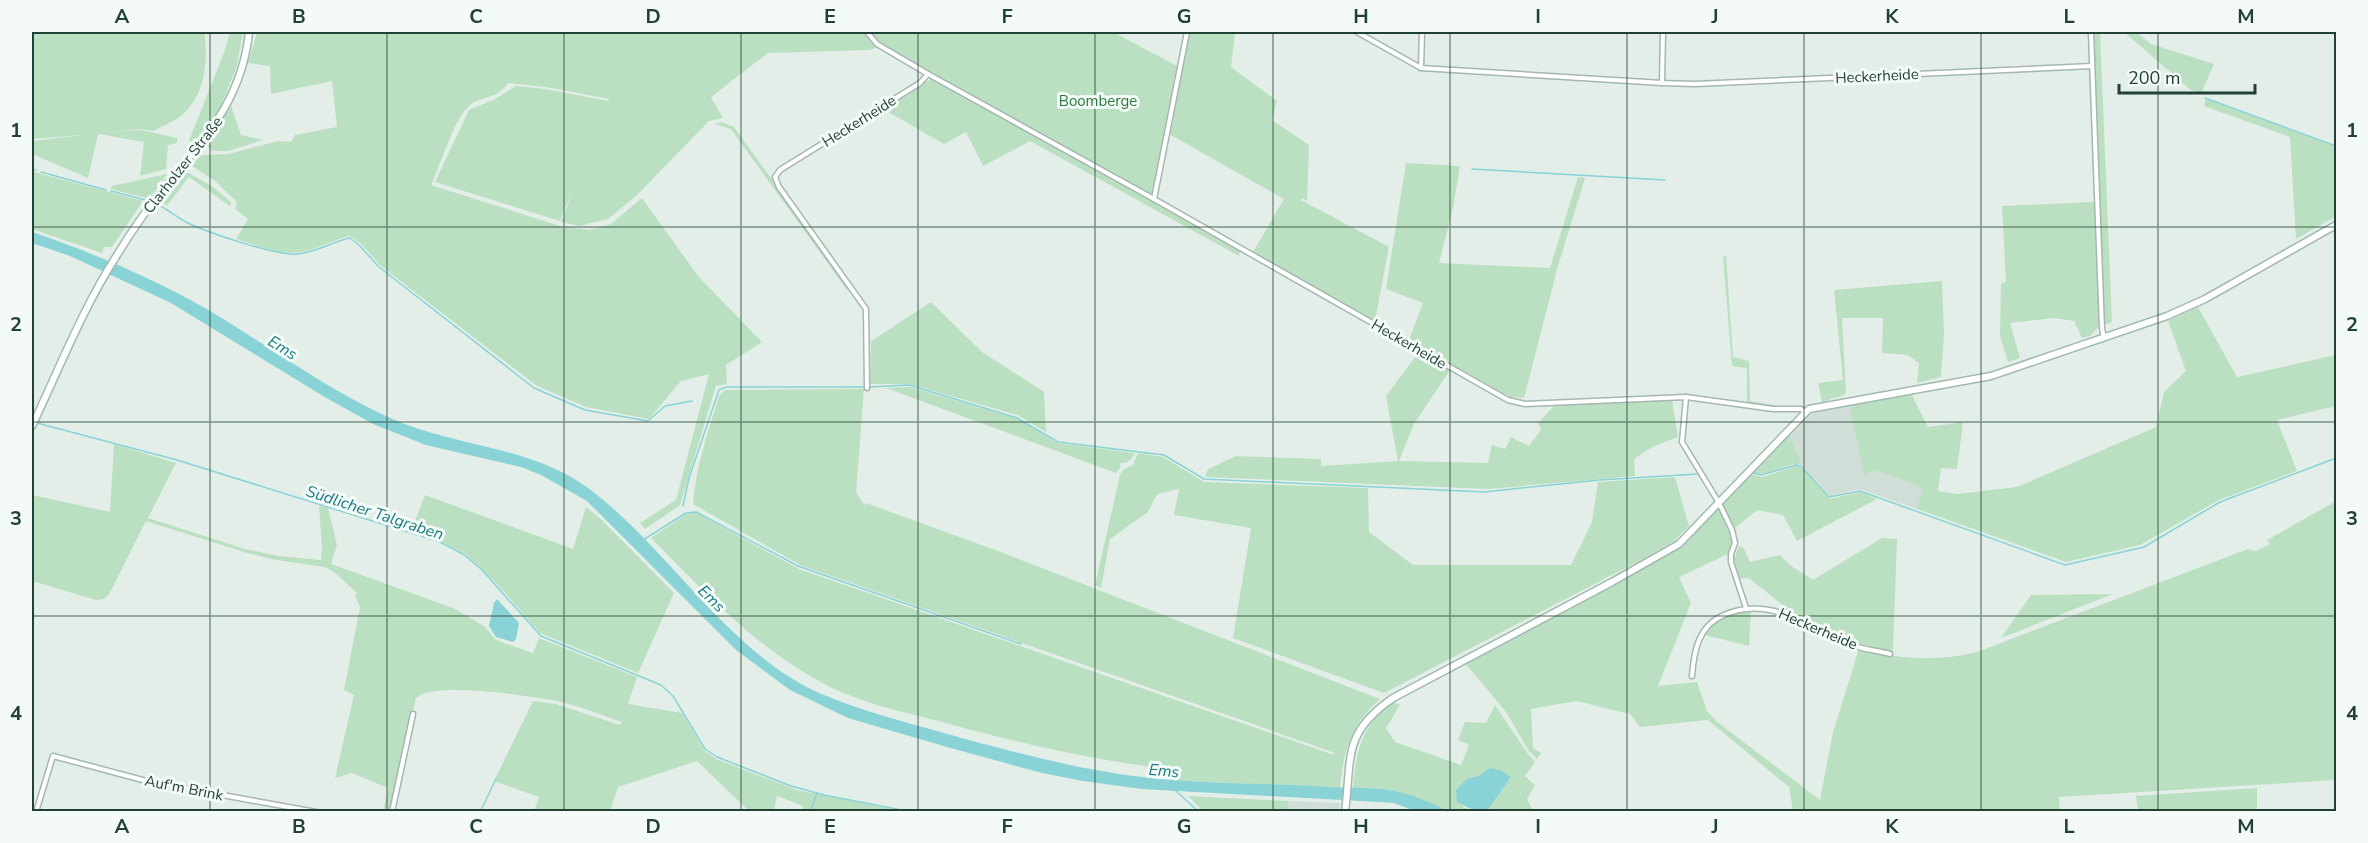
<svg xmlns="http://www.w3.org/2000/svg" width="2368" height="843" font-family="'Nunito Sans',sans-serif">
<rect width="100%" height="100%" fill="#e3eee8"/>
<!-- built -->
<g fill="#d1ded7">
<polygon points="1850,404 1864,474 1874,470 1924,488 1917,509 1860,489 1830,496 1802,465 1789,433 1809,412"/>
<polygon points="1288,801 1340,803 1339,811 1288,812"/>
</g>
<!-- green -->
<g fill="#bbe0c1">
<path d="M32,32H204C209,59 205,96 182,115C174,122 162,126 153,131L141,129L111,132L142,130L177,138V143L168,145L166,169L140,176L144,142L98,134L88,178L32,154V141L83,135L32,139Z"/>
<polygon points="230,32 243,32 237,66 220,108 196,142 189,141 225,50"/>
<path d="M257,32H1113L1177,66L1151,200L1240,251L1239,256L1030,141L983,166L966,132L944,144L883,109L937,75L882,45L870,50L768,53L711,97L723,118L709,121L637,195L608,219L579,226L561,222L576,182L560,221L435,182L469,110L495,99L516,86L545,89L608,101L609,99L546,87L508,83C496,101 480,95 468,107C454,120 440,166 431,185L560,226L589,230L611,224L642,198L698,276L762,342L726,365L727,384L716,386L680,505L645,529L640,523L676,500L709,374L681,381L649,419L586,407L537,386L381,266L361,244L350,236C335,239 324,246 310,250C285,258 259,246 236,239L248,219L235,209L237,202L215,181L192,166L201,155L228,154L278,141L291,142L295,135L337,127L332,81L271,94L270,66L248,63Z"/>
<polygon points="1189,32 1235,32 1231,67 1277,101 1272,120 1309,145 1307,201 1303,198 1301,200 1389,247 1375,321 1253,252 1284,199 1169,134"/>
<polygon points="2088,32 2100,32 2112,322 2098,327 2090,336 2082,338 2074,321 2054,318 2010,323 2020,358 2008,362 2000,336 2001,284 2006,281 2002,206 2094,202"/>
<polygon points="2124,32 2136,32 2151,44 2214,64 2201,94 2191,90"/>
<polygon points="2206,99 2336,147 2336,216 2296,239 2290,137 2204,106"/>
<polygon points="231,106 241,135 263,140 228,151 213,151 206,145"/>
<polygon points="721,122 734,127 850,288 847,290 731,129 719,125 713,125"/>
<polygon points="1406,163 1460,166 1453,208 1439,263 1550,268 1578,177 1585,178 1558,266 1524,398 1510,397 1409,340 1423,303 1386,289"/>
<polygon points="187,172 213,187 231,202 230,206 189,177 167,206 162,203"/>
<polygon points="32,173 34,172 143,201 112,247 104,247 102,253 32,229"/>
<polygon points="167,174 149,199 111,189 112,186"/>
<polygon points="1726,256 1733,357 1749,361 1750,401 1774,405 1777,407 1747,402 1747,368 1732,366 1723,257"/>
<polygon points="1942,281 1944,335 1941,377 1917,383 1919,363 1907,355 1882,353 1883,318 1842,318 1846,392 1844,395 1822,402 1818,383 1843,380 1834,290"/>
<polygon points="931,302 982,352 1044,392 1046,432 1017,415 909,384 870,384 871,341"/>
<polygon points="2198,307 2237,377 2336,355 2336,406 2277,420 2297,471 2219,500 2140,545 2066,562 1917,509 1923,488 1874,470 1864,475 1850,408 1853,404 1911,393 1928,427 1963,422 1957,469 1941,468 1938,491 1958,494 2017,487 2156,427 2164,392 2186,371 2168,321"/>
<polygon points="1419,352 1450,370 1414,424 1399,461 1488,463 1492,445 1505,449 1511,437 1529,446 1541,430 1538,423 1555,405 1672,400 1678,437 1652,447 1634,459 1635,476 1488,489 1205,477 1208,469 1236,456 1321,459 1321,466 1398,461 1386,396"/>
<path d="M910,387L1018,419L1057,443L1135,453C1131,460 1128,463 1120,463L1121,466L1116,473L886,388Z"/>
<path d="M864,389L856,492L864,505L866,503L998,551L1380,699C1352,724 1343,751 1340,788L1165,780L1161,768C1086,759 1014,742 942,722C900,711 855,702 817,680C753,645 702,589 651,538L688,513H696L799,569L1334,755L1335,753L800,565L693,504C696,466 708,432 719,396L725,390Z"/>
<path d="M1789,433L1802,465C1786,460 1768,479 1753,472Z"/>
<path d="M114,444L176,463L148,518L245,549L279,556L321,560L322,547L319,506L328,508L337,545L331,564L453,608L484,626L496,640L533,653L539,638L637,677L628,704L682,713L704,750L716,759L797,790L902,811H801L803,806L777,796L774,811H749L697,761L618,787L610,811H534L539,797L494,781L533,701L556,704L620,725L622,722C600,715 578,705 556,701C531,696 432,681 416,698L389,811H383L388,788L352,773L335,778L354,695L344,690L360,607L355,596L357,593L334,572L325,567L276,560L244,552L146,521L110,593L104,599L96,600L32,581V495L110,512Z"/>
<polygon points="1138,453 1163,457 1204,482 1368,488 1369,532 1413,565 1571,565 1592,522 1598,482 1675,477 1689,526 1674,541 1639,561 1384,693 1233,638 1251,528 1174,515 1179,489 1157,494 1148,512 1110,539 1101,588 1095,585 1120,475 1123,470 1133,465"/>
<polygon points="1796,466 1803,469 1830,499 1860,492 1877,499 1797,541 1783,515 1757,510 1734,529 1723,504 1751,474 1762,477"/>
<polygon points="425,495 573,549 586,507 602,520 674,593 638,673 540,633 497,584 464,553 440,541 411,531"/>
<path d="M2336,501V780L2059,797L2060,811H1793L1789,787L1708,720L1640,727L1630,714L1576,701L1531,709L1533,748L1541,753L1537,759L1529,751L1506,712L1465,663L1640,571L1680,546L1717,510L1721,512C1729,527 1737,538 1728,554L1679,577L1691,603L1658,686L1697,682L1707,711L1716,721L1820,800L1833,732L1859,649C1899,659 1937,662 1977,652L2248,549L2256,551L2270,544L2267,540Z"/>
<polygon points="1882,538 1897,539 1893,652 1860,644 1784,611 1785,607 1749,578 1738,579 1733,562 1739,546 1744,548 1750,562 1780,555 1791,566 1813,580"/>
<polygon points="2113,594 2001,638 2031,595"/>
<path d="M1751,611L1749,646L1704,635C1716,618 1731,613 1751,611Z"/>
<path d="M1393,702L1400,705L1386,728L1395,742L1461,765L1469,745L1458,740L1465,722L1486,723L1495,705L1528,754L1535,762L1525,776L1535,785L1527,799L1533,811H1487L1511,777L1480,775L1467,779L1463,807L1475,811H1448L1434,804L1390,790L1353,788C1355,754 1363,721 1393,702Z"/>
<polygon points="2257,788 2257,811 2138,811 2136,796"/>
<polygon points="1188,796 1288,801 1288,811 1203,811"/>
</g>
<!-- water -->
<g fill="#89d3d6">
<path d="M32,232C91,252 150,277 205,308C266,344 323,387 388,417C452,447 530,445 588,488C668,547 731,657 824,695C863,711 904,722 944,733C1016,753 1086,772 1160,779C1215,784 1271,783 1326,787C1347,788 1369,787 1389,790C1409,793 1430,802 1448,811H1415L1394,803L1379,802L1142,789L1083,781L1042,773L947,747L848,718L790,690L736,650L587,501L541,475L521,467L426,445L373,424L323,396L171,303L70,256L32,243Z"/>
<polygon points="497,599 519,623 516,639 513,642 496,637 489,626 494,603"/>
<polygon points="1490,768 1500,770 1511,777 1487,811 1475,811 1457,802 1456,790 1467,779 1480,775"/>
</g>
<g fill="none" stroke-linecap="round" stroke-linejoin="round">
<!-- stream -->
<g stroke="#89d3d6" stroke-width="1.5">
<polyline points="2205,98 2336,146"/>
<polyline points="32,169 36,170"/>
<polyline points="1472,169 1665,180"/>
<polyline points="41,172 106,190"/>
<polyline points="111,191 149,201"/>
<path d="M154,203C167,208 177,218 190,224C210,233 276,256 297,254C315,253 331,242 350,238L359,245L379,267L534,388L585,410L648,421L665,406L692,401"/>
<polyline points="870,387 909,385 1017,418 1058,442 1164,455 1204,479 1484,492 1599,480 1698,474"/>
<polyline points="37,423 177,460 440,542 463,554 481,569 541,636 661,685 673,696 705,749 717,757 791,786 824,795 912,812"/>
<polyline points="1753,473 1761,475 1796,465 1802,467 1829,497 1860,491 2065,565 2144,547 2220,502 2336,458"/>
<polyline points="683,506 689,478 719,390 726,387 863,387"/>
<polyline points="643,540 686,513 696,512 798,566 1021,644"/>
<polyline points="1175,790 1199,812"/>
<polyline points="480,812 496,779"/>
<polyline points="810,812 817,793"/>
</g>
<defs>
<g id="street">
<polyline points="867,32 877,44 928,74 1154,199 1508,400 1525,404 1686,397 1773,409 1801,409 1805,412"/>
<polyline points="1357,32 1421,68 1662,83 1695,84 2092,66"/>
<polyline points="2091,32 2102,329 2104,337"/>
<polyline points="1421,68 1422,32"/>
<polyline points="1662,83 1663,32"/>
<polyline points="1154,199 1187,32"/>
<polyline points="867,388 866,309 779,187 775,177 780,170 920,83 928,74"/>
<polyline points="1686,397 1682,442 1719,503 1732,530 1735,543 1731,554 1731,562 1746,608"/>
<path d="M1692,676C1694,651 1698,626 1724,615C1773,593 1814,632 1858,647C1868,650 1880,651 1890,654"/>
<polyline points="36,812 53,756 150,782 316,812"/>
<polyline points="392,812 413,714"/>
</g>
<g id="secondary">
<path d="M32,426C59,369 83,308 117,255C131,232 147,209 164,188C205,138 242,100 249,32"/>
<path d="M1345,812C1352,758 1342,733 1393,698L1612,582L1679,544L1809,409L1991,376L2167,316L2205,299L2336,225"/>
</g>
</defs>
<!-- street casing -->
<use href="#street" stroke="#a5b7af" stroke-width="7"/>
<!-- secondary casing -->
<use href="#secondary" stroke="#a1baaf" stroke-width="9"/>
<!-- street -->
<use href="#street" stroke="#fff" stroke-width="4"/>
<!-- secondary -->
<use href="#secondary" stroke="#fff" stroke-width="6"/>
</g>
<!-- grid -->
<path fill="none" stroke="#224135" stroke-width="1.5" stroke-opacity="0.55" d="M210,32V812M387,32V812M564,32V812M741,32V812M918,32V812M1095,32V812M1273,32V812M1450,32V812M1627,32V812M1804,32V812M1981,32V812M2158,32V812M32,227H2336M32,422H2336M32,616H2336"/>
<g text-anchor="middle" stroke-width="6" stroke-linejoin="round" paint-order="stroke">
<!-- street labels -->
<g font-size="15" fill="#224135" stroke="#f4faf7">
<text transform="translate(1877 76) rotate(-3)" y="5">Heckerheide</text>
<text transform="translate(859 121) rotate(-32)" y="5">Heckerheide</text>
<text transform="translate(183 165) rotate(-52)" y="5">Clarholzer Straße</text>
<text transform="translate(1409 344) rotate(30)" y="5">Heckerheide</text>
<text transform="translate(1818 629) rotate(23)" y="5">Heckerheide</text>
<text transform="translate(184 788) rotate(11)" y="5">Auf'm Brink</text>
</g>
<!-- park labels -->
<g font-size="15" fill="#297a3f" stroke="#f4faf7">
<text x="1098" y="106">Boomberge</text>
</g>
<!-- water labels -->
<g font-size="16" font-style="italic" fill="#187b81" stroke="#f4faf7">
<text transform="translate(283 347) rotate(32)" y="6">Ems</text>
<text transform="translate(375 512) rotate(18)" y="6">Südlicher Talgraben</text>
<text transform="translate(712 598) rotate(45)" y="6">Ems</text>
<text transform="translate(1164 770) rotate(5)" y="6">Ems</text>
</g>
</g>
<!-- border -->
<rect width="2368" height="843" fill="none" stroke="#f4faf7" stroke-width="66"/>
<!-- scale -->
<path d="M2119 84v9h136v-9" fill="none" stroke="#224135" stroke-width="3"/>
<text x="2128" y="84" font-size="18" fill="#224135" stroke="#f4faf7" stroke-width="4.5" paint-order="stroke">200 m</text>
<rect x="33" y="33" width="2302" height="777" fill="none" stroke="#224135" stroke-width="2"/>
<g font-size="20" text-anchor="middle" font-weight="bold" fill="#224135">
<text x="122" y="23">A</text>
<text x="299" y="23">B</text>
<text x="476" y="23">C</text>
<text x="653" y="23">D</text>
<text x="830" y="23">E</text>
<text x="1007" y="23">F</text>
<text x="1184" y="23">G</text>
<text x="1361" y="23">H</text>
<text x="1538" y="23">I</text>
<text x="1715" y="23">J</text>
<text x="1892" y="23">K</text>
<text x="2069" y="23">L</text>
<text x="2246" y="23">M</text>
<text x="16" y="137">1</text>
<text x="2352" y="137">1</text>
<text x="16" y="331">2</text>
<text x="2352" y="331">2</text>
<text x="16" y="525">3</text>
<text x="2352" y="525">3</text>
<text x="16" y="720">4</text>
<text x="2352" y="720">4</text>
<text x="122" y="833">A</text>
<text x="299" y="833">B</text>
<text x="476" y="833">C</text>
<text x="653" y="833">D</text>
<text x="830" y="833">E</text>
<text x="1007" y="833">F</text>
<text x="1184" y="833">G</text>
<text x="1361" y="833">H</text>
<text x="1538" y="833">I</text>
<text x="1715" y="833">J</text>
<text x="1892" y="833">K</text>
<text x="2069" y="833">L</text>
<text x="2246" y="833">M</text>
</g>
</svg>
